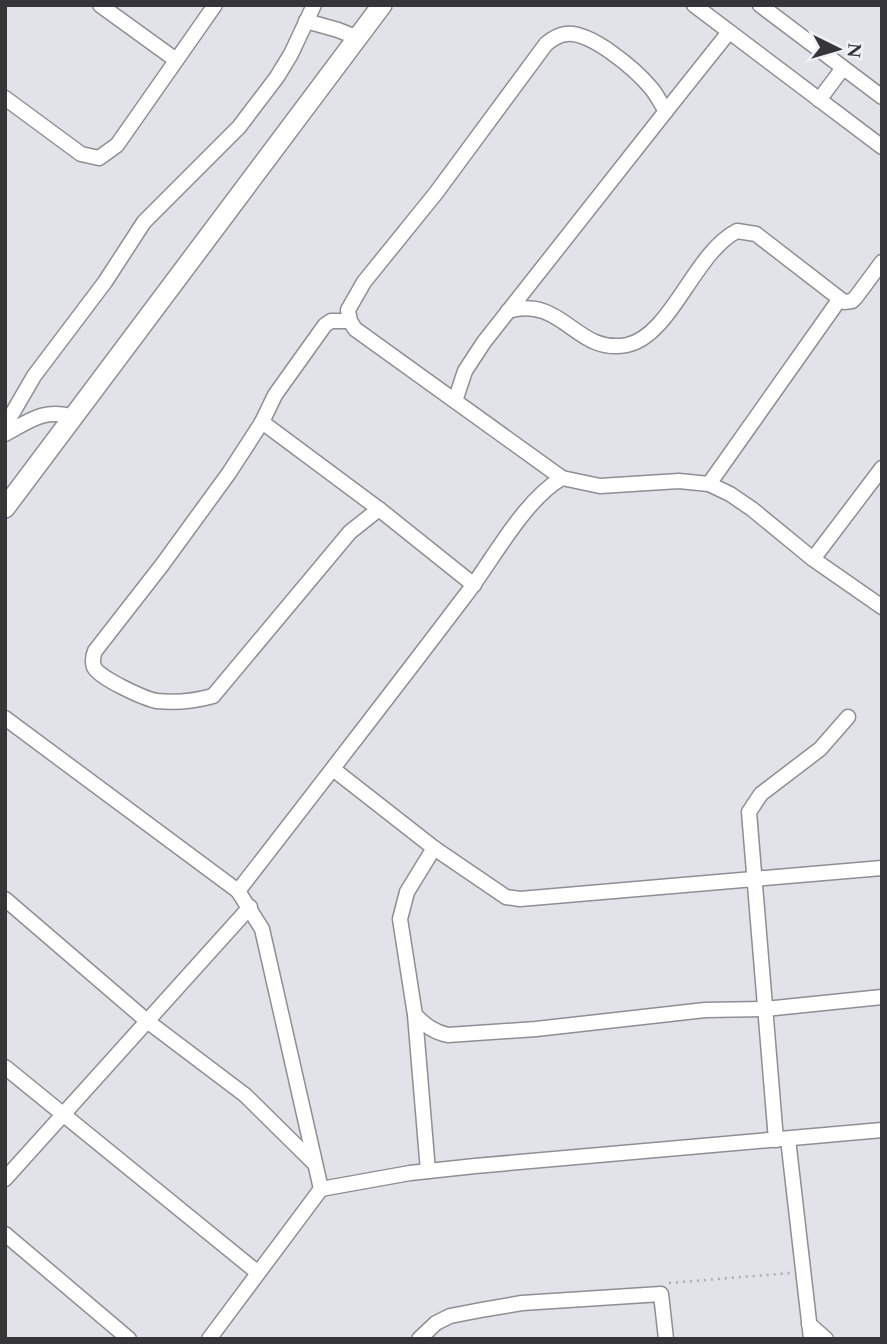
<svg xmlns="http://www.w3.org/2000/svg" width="887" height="1344" font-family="Spectral,serif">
<rect width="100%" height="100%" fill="#e2e3e9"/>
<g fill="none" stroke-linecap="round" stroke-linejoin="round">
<defs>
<g id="street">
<polyline points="100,5 176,60"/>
<polyline points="694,5 882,147"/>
<polyline points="760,5 882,97"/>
<polyline points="306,21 338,30 358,38"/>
<polyline points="5,98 81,154 99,158 117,145 215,5"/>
<polyline points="819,100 843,68"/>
<path d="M508,311C564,295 575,355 627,345C671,336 694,253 737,231L756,234L844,302L852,301L856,297L882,262"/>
<polyline points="350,321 331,321 325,325 275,395 262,422 379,509 474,585"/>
<polyline points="455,401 465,371 484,342 666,111"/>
<path d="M262,422L229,473L162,565L95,651C93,656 92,661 94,667C99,678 145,699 157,701C176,703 195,701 213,696L350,532L379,509"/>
<polyline points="5,426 34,376 105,282 144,222 239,127 277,77 291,54 314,5"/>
<path d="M5,434C31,420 44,408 74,417"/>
<path d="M562,478L355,329L350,321L348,310L364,282L436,193L546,44C552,39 558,35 566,34C591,31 636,70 651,88C657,95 661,104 666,111L729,32"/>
<polyline points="709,484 839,300"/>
<polyline points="813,559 882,468"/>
<polyline points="5,718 238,891 262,929 321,1189 410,1173 475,1166 882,1130"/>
<polyline points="333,769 434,848 506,897 520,899 882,868"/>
<path d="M238,891C314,793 390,695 465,596C493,560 523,501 562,478L600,486L679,481L709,484L730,494L752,509L813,559L882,607"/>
<polyline points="5,899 147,1021 245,1095 314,1163"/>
<polyline points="415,1015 400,919 407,892 434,848"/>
<polyline points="5,1067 257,1272"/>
<polyline points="788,1139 811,1339"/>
<polyline points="776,1140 749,812 761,794 820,749 848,717"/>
<path d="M428,1171L415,1015C426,1026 434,1032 448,1035L536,1029L705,1010L765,1009L882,997"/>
<polyline points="5,1179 250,907"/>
<polyline points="5,1234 129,1339"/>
<polyline points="809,1324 826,1339"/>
<polyline points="209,1339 321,1189"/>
<polyline points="419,1339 436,1323 450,1316 481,1310 522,1303 661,1294 666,1339"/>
</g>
<polyline id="secondary" points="5,508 382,5"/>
</defs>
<!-- street casing -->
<use href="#street" stroke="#8e8e94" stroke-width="17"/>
<!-- secondary casing -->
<use href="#secondary" stroke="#8e8e94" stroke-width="22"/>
<!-- path -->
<polyline stroke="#acadb2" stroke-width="2.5" stroke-dasharray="2 5" stroke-linecap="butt" points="669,1283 791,1273"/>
<!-- street -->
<use href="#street" stroke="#fff" stroke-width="14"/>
<!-- secondary -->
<use href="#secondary" stroke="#fff" stroke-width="19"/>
</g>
<!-- border -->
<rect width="887" height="1344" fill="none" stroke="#363638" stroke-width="14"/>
<!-- north arrow -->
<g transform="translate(838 49) rotate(95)" stroke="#f0f0f7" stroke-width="5" paint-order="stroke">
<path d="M0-5L12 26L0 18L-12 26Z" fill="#363638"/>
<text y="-10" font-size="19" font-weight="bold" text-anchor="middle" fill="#363638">N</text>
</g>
</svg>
